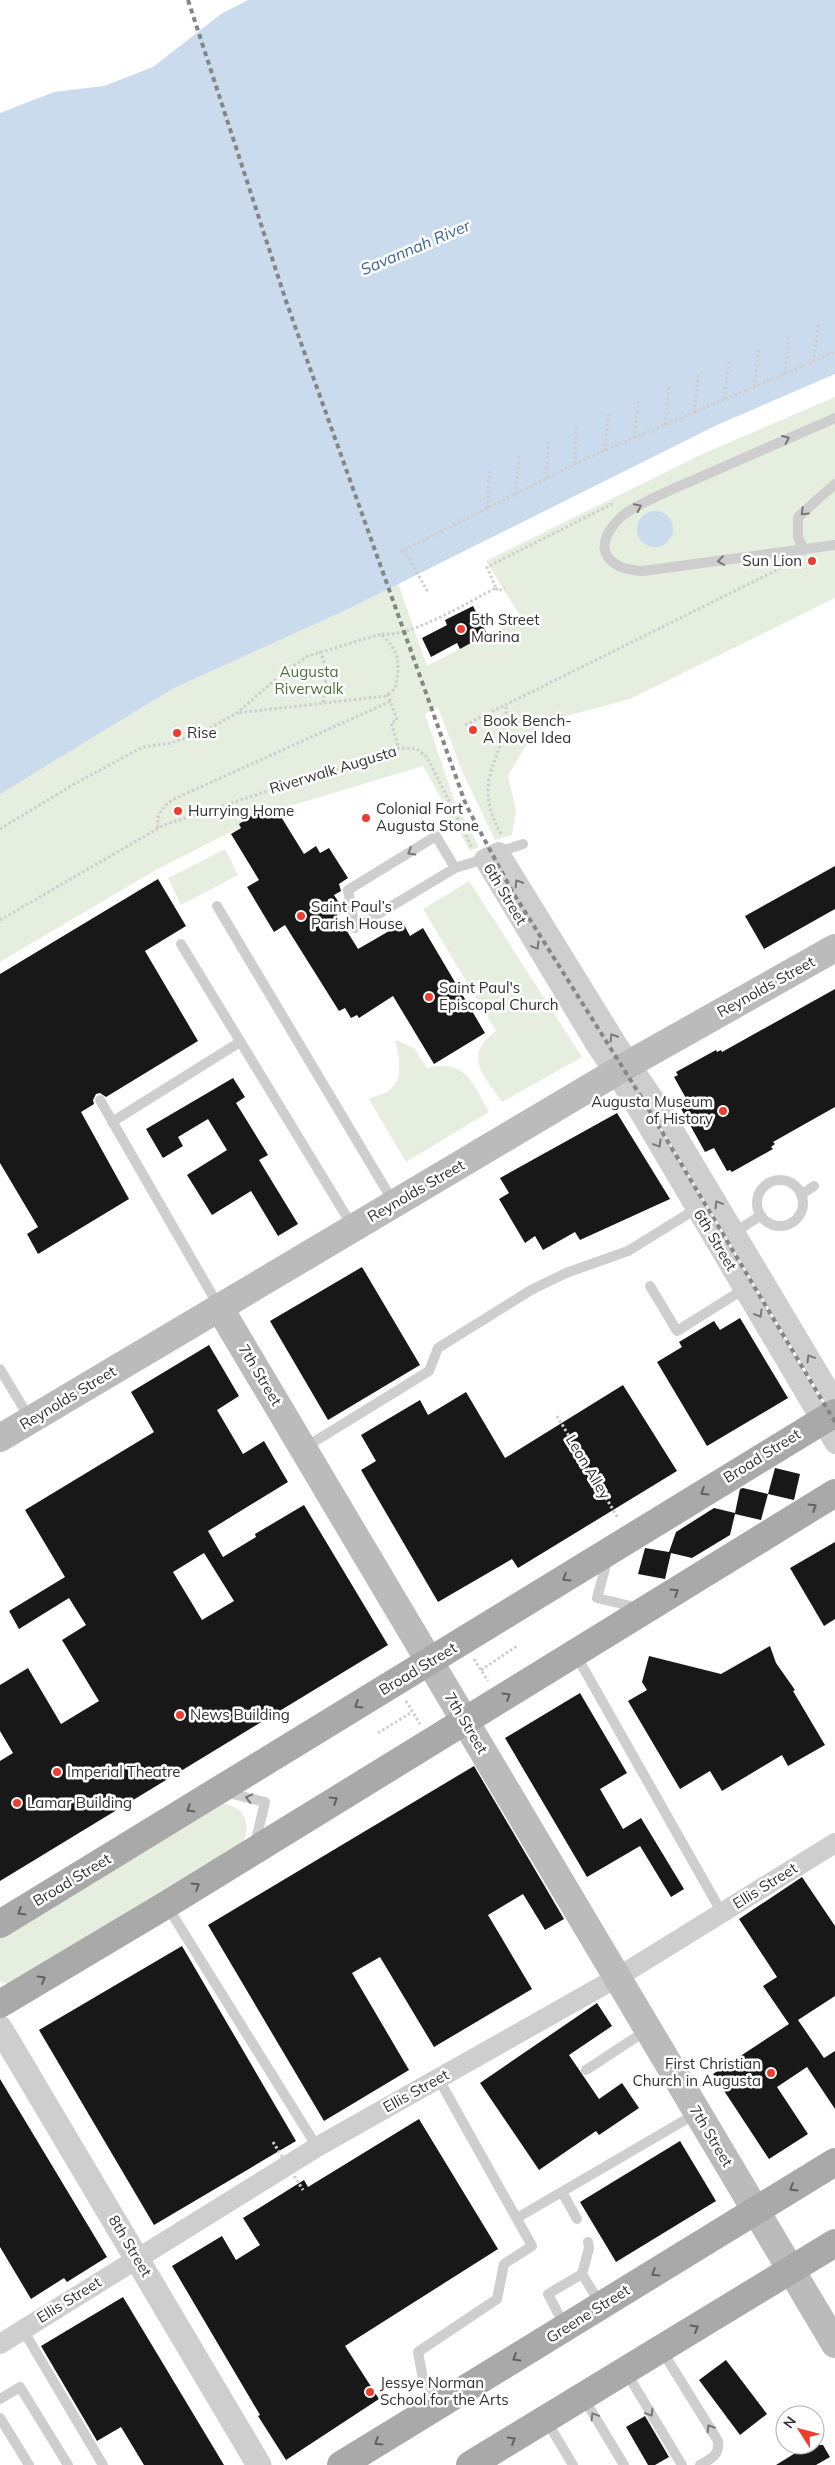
<svg xmlns="http://www.w3.org/2000/svg" width="835" height="2465" font-family="Mulish,sans-serif">
<rect width="100%" height="100%" fill="#fff"/>
<!-- green -->
<g fill="#e5eedf">
<polygon points="835,397 835,598 630,699 540,723 508,775 516,811 512,835 495,840 462,771 438,707 425,714 453,797 479,847 470,851 423,766 270,812 154,871 0,962 0,716 374,514 427,666 521,617 486,561 700,455"/>
<polygon points="225,849 238,875 181,905 168,878"/>
<path d="M469,881L582,1057L502,1102C484,1075 462,1056 496,1031L423,909Z"/>
<path d="M395,1040L414,1048L427,1068C466,1058 473,1084 489,1112L406,1162L369,1099C374,1096 382,1095 387,1092C405,1081 399,1057 395,1040Z"/>
<path d="M223,1804C245,1806 253,1826 241,1845L12,1984L0,1982V1936Z"/>
</g>
<!-- water -->
<g fill="#cbdbee">
<polygon points="248,0 835,0 835,374 717,425 348,609 172,689 0,794 0,113 54,92 104,86 153,67 221,14"/>
<circle cx="655" cy="529" r="18"/>
</g>
<!-- building -->
<g fill="#181818" fill-rule="evenodd">
<polygon points="473,606 487,634 460,649 457,643 431,657 422,638 447,625 445,620"/>
<polygon points="275,807 304,854 316,846 320,853 329,848 348,878 339,884 341,891 334,895 341,906 334,910 358,949 403,923 410,936 423,928 485,1033 434,1064 393,996 359,1018 357,1015 351,1018 345,1008 339,1011 285,925 274,932 247,887 259,880 231,834 241,828 239,824 264,808 267,812"/>
<polygon points="835,866 835,909 764,949 745,916"/>
<polygon points="158,879 186,926 145,951 198,1041 106,1097 100,1093 96,1094 93,1100 94,1104 81,1112 129,1199 38,1254 27,1234 38,1227 0,1163 0,974"/>
<polygon points="835,989 835,1107 773,1142 775,1144 771,1147 773,1149 732,1172 730,1170 727,1171 714,1148 705,1152 679,1105 687,1100 674,1077 678,1075 676,1072 716,1050 717,1052 721,1050 722,1052"/>
<polygon points="233,1078 245,1097 236,1103 268,1155 259,1160 298,1224 278,1236 251,1191 212,1215 187,1175 227,1150 208,1119 178,1137 183,1146 163,1158 146,1129"/>
<polygon points="617,1113 670,1199 580,1240 575,1232 543,1250 535,1236 525,1243 499,1199 509,1193 500,1178"/>
<polygon points="362,1267 420,1365 328,1420 270,1321"/>
<polygon points="740,1318 788,1398 707,1446 657,1362 682,1347 679,1342 714,1321 720,1330"/>
<path d="M209,1345L239,1396L217,1410L243,1454L264,1441L288,1482L208,1531L223,1557L256,1537L255,1534L304,1505L388,1645L0,1881V1761L13,1753L0,1731V1685L28,1668L61,1724L99,1701L62,1640L86,1625L69,1598L19,1629L9,1611L65,1577L25,1510L154,1432L131,1392ZM204,1553L234,1601L202,1620L173,1572Z"/>
<polygon points="623,1385 677,1471 518,1568 512,1559 438,1602 361,1470 376,1461 361,1435 420,1400 428,1415 466,1392 505,1458"/>
<polygon points="775,1468 800,1474 794,1500 768,1494 761,1520 735,1514 730,1535 692,1558 671,1553 665,1579 638,1574 645,1548 669,1552 676,1532 714,1508 735,1513 740,1489 743,1488 768,1494"/>
<polygon points="835,1542 835,1619 824,1626 790,1568"/>
<polygon points="770,1646 776,1663 795,1690 793,1691 825,1745 788,1766 782,1755 722,1791 710,1771 680,1789 628,1701 647,1690 642,1682 649,1656 721,1674"/>
<polygon points="580,1693 627,1773 600,1789 623,1829 641,1818 684,1889 671,1897 640,1846 587,1877 505,1738"/>
<polygon points="474,1766 564,1919 545,1930 523,1894 488,1915 532,1989 434,2047 380,1957 352,1973 409,2070 324,2121 208,1925"/>
<polygon points="802,1877 835,1926 835,1996 798,2020 824,2058 835,2051 835,2109 807,2067 777,2087 808,2134 769,2159 713,2074 789,2024 763,1986 777,1977 739,1919"/>
<polygon points="182,1946 296,2141 154,2225 39,2030"/>
<polygon points="597,2003 612,2026 569,2055 599,2099 622,2083 639,2108 599,2135 596,2131 539,2170 480,2083"/>
<polygon points="0,2079 107,2257 67,2282 64,2278 31,2299 0,2247"/>
<polygon points="419,2119 498,2249 345,2346 379,2399 286,2460 258,2416 260,2415 172,2266 222,2236 236,2260 260,2245 243,2218 304,2180 308,2187"/>
<polygon points="680,2141 716,2201 616,2262 580,2202"/>
<polygon points="123,2297 224,2465 144,2465 121,2427 97,2441 41,2346"/>
<polygon points="726,2360 767,2414 740,2435 699,2380"/>
<polygon points="645,2416 669,2457 655,2465 648,2465 626,2427"/>
<polygon points="793,2445 823,2445 830,2457 816,2465 776,2465 797,2452"/>
</g>
<g fill="none" stroke-linecap="round" stroke-linejoin="round">
<!-- path -->
<g stroke="#cecece" stroke-width="3" stroke-dasharray="2.5 2.5" stroke-linecap="butt">
<polyline points="813,362 819,323"/>
<polyline points="785,374 789,336"/>
<polyline points="754,387 759,349"/>
<polyline points="724,399 729,362"/>
<polyline points="694,412 699,374"/>
<polyline points="665,425 669,387"/>
<polyline points="634,438 639,399"/>
<polyline points="604,451 609,412"/>
<polyline points="575,464 576,427"/>
<polyline points="546,479 548,442"/>
<polyline points="516,494 519,455"/>
<polyline points="488,508 489,471"/>
<polyline points="404,550 428,592"/>
<polyline points="400,552 587,458 835,352"/>
<polyline points="496,588 498,591 505,588"/>
<path d="M382,634C412,637 468,602 496,588L487,567L614,503"/>
<path d="M320,651C328,669 326,684 323,703"/>
<polyline points="388,694 397,720 391,723 399,748"/>
<polyline points="465,725 783,567"/>
<path d="M158,828C156,814 162,807 174,799L391,701"/>
<path d="M0,829L76,783L143,747L170,743L201,733L237,713L283,673L308,656L381,634C401,653 400,664 395,689L385,696L237,713"/>
<path d="M501,834C468,774 509,759 506,707"/>
<polyline points="0,920 164,825 399,748 417,749 427,757 472,847"/>
<polyline points="557,1416 618,1518"/>
<polyline points="474,1659 488,1681"/>
<polyline points="481,1670 517,1646"/>
<polyline points="406,1701 420,1724"/>
<polyline points="378,1733 412,1712"/>
</g>
<!-- service -->
<g stroke="#cecece" stroke-width="10">
<path d="M835,418C794,436 753,454 712,472C685,484 655,495 629,511C613,521 592,548 614,563C622,569 633,570 643,571L835,545"/>
<polyline points="804,550 798,537 798,517 835,484"/>
<polyline points="499,852 523,844"/>
<polyline points="455,868 436,836 348,890 355,928 455,868 484,859"/>
<polyline points="217,906 394,1203"/>
<polyline points="181,944 353,1227"/>
<polyline points="100,1100 218,1305"/>
<polyline points="112,1122 240,1042"/>
<circle cx="780" cy="1203" r="23"/>
<polyline points="801,1195 814,1186"/>
<polyline points="735,1232 760,1216"/>
<polyline points="650,1286 677,1331 744,1289"/>
<polyline points="0,1369 30,1419"/>
<polyline points="304,1448 429,1371 438,1348 531,1290 566,1273 628,1251 696,1209"/>
<polyline points="608,1557 597,1598 639,1608"/>
<polyline points="576,1655 722,1913"/>
<polyline points="224,1792 265,1802 255,1844"/>
<polyline points="167,1906 317,2147"/>
<polyline points="586,2070 647,2030"/>
<polyline points="438,2078 532,2246 504,2264 497,2299 418,2352 423,2379 442,2402"/>
<polyline points="562,2192 577,2219"/>
<polyline points="517,2218 697,2113"/>
<polyline points="582,2274 601,2305"/>
<polyline points="565,2327 548,2294 582,2274 589,2248 588,2242"/>
<polyline points="23,2330 103,2465"/>
<path d="M661,2349L718,2441C720,2455 711,2459 700,2465"/>
<polyline points="626,2372 682,2465"/>
<polyline points="583,2397 624,2465"/>
<polyline points="0,2399 20,2387 68,2465"/>
<polyline points="0,2418 29,2465"/>
<polyline points="546,2420 573,2465"/>
</g>
<!-- minor -->
<g stroke="#cecece" stroke-width="20">
<polyline points="835,1400 665,1115 616,1042 499,852 484,859 595,1044 629,1095 835,1444"/>
<polyline points="0,2344 317,2147 618,1977 835,1843"/>
</g>
<!-- tertiary -->
<polyline stroke="#cecece" stroke-width="25" points="0,2028 259,2465"/>
<!-- secondary -->
<g stroke="#bbb" stroke-width="28">
<polyline points="219,1307 835,2344"/>
<polyline points="0,1438 631,1063 835,948"/>
</g>
<!-- primary -->
<g stroke="#a9a9a9" stroke-width="28">
<polyline points="0,1924 835,1413"/>
<polyline points="0,2004 166,1905 835,1493"/>
<polyline points="341,2465 835,2162"/>
<polyline points="470,2465 835,2243"/>
</g>
<!-- rail -->
<polyline stroke="#868686" stroke-width="4" stroke-dasharray="5 4" stroke-linecap="butt" points="188,0 286,301 466,805 512,891 643,1100 835,1422"/>
<!-- path-bridge -->
<polyline stroke="#cecece" stroke-width="3" stroke-dasharray="2.5 2.5" stroke-linecap="butt" points="273,2142 303,2190"/>
</g>
<!-- one-way arrows -->
<defs><path id="oneway-chevron" d="M-2-3.5L2.5 0L-2 3.5" fill="none" stroke-width="1.6" stroke-linecap="round" stroke-linejoin="round" transform="scale(1.25)"/></defs>
<g stroke="#787878">
<use href="#oneway-chevron" transform="translate(786 439) rotate(-24)"/>
<use href="#oneway-chevron" transform="translate(638 507) rotate(-26)"/>
<use href="#oneway-chevron" transform="translate(804 512) rotate(136)"/>
<use href="#oneway-chevron" transform="translate(721 561) rotate(172)"/>
<use href="#oneway-chevron" transform="translate(411 852) rotate(149)"/>
<use href="#oneway-chevron" transform="translate(518 883) rotate(-122)"/>
<use href="#oneway-chevron" transform="translate(536 946) rotate(59)"/>
<use href="#oneway-chevron" transform="translate(613 1037) rotate(-122)"/>
<use href="#oneway-chevron" transform="translate(658 1144) rotate(59)"/>
<use href="#oneway-chevron" transform="translate(718 1204) rotate(-121)"/>
<use href="#oneway-chevron" transform="translate(759 1314) rotate(59)"/>
<use href="#oneway-chevron" transform="translate(810 1358) rotate(-121)"/>
<use href="#oneway-chevron" transform="translate(249 1798) rotate(-166)"/>
<use href="#oneway-chevron" transform="translate(650 2413) rotate(59)"/>
<use href="#oneway-chevron" transform="translate(594 2416) rotate(-121)"/>
<use href="#oneway-chevron" transform="translate(710 2428) rotate(-122)"/>
</g>
<g stroke="#616161">
<use href="#oneway-chevron" transform="translate(704 1492) rotate(148)"/>
<use href="#oneway-chevron" transform="translate(813 1507) rotate(-32)"/>
<use href="#oneway-chevron" transform="translate(566 1578) rotate(148)"/>
<use href="#oneway-chevron" transform="translate(675 1592) rotate(-32)"/>
<use href="#oneway-chevron" transform="translate(507 1696) rotate(-31)"/>
<use href="#oneway-chevron" transform="translate(358 1705) rotate(148)"/>
<use href="#oneway-chevron" transform="translate(334 1800) rotate(-32)"/>
<use href="#oneway-chevron" transform="translate(190 1809) rotate(149)"/>
<use href="#oneway-chevron" transform="translate(196 1886) rotate(-32)"/>
<use href="#oneway-chevron" transform="translate(21 1912) rotate(149)"/>
<use href="#oneway-chevron" transform="translate(42 1979) rotate(-31)"/>
<use href="#oneway-chevron" transform="translate(793 2188) rotate(149)"/>
<use href="#oneway-chevron" transform="translate(655 2273) rotate(148)"/>
<use href="#oneway-chevron" transform="translate(695 2328) rotate(-31)"/>
<use href="#oneway-chevron" transform="translate(516 2358) rotate(149)"/>
<use href="#oneway-chevron" transform="translate(512 2440) rotate(-31)"/>
<use href="#oneway-chevron" transform="translate(378 2442) rotate(148)"/>
</g>
<!-- markers -->
<g fill="#ec3d2f" stroke="#fff" stroke-width="2">
<circle cx="812" cy="561" r="5"/>
<circle cx="461" cy="629" r="5"/>
<circle cx="473" cy="730" r="5"/>
<circle cx="177" cy="733" r="5"/>
<circle cx="178" cy="811" r="5"/>
<circle cx="366" cy="818" r="5"/>
<circle cx="301" cy="916" r="5"/>
<circle cx="429" cy="997" r="5"/>
<circle cx="723" cy="1111" r="5"/>
<circle cx="180" cy="1715" r="5"/>
<circle cx="57" cy="1772" r="5"/>
<circle cx="17" cy="1803" r="5"/>
<circle cx="771" cy="2073" r="5"/>
<circle cx="370" cy="2392" r="5"/>
</g>
<g text-anchor="middle" stroke-width="5" stroke-linejoin="round" paint-order="stroke">
<!-- poi labels -->
<g font-size="15" fill="#313131" stroke="#fff" text-anchor="start">
<text x="802" y="566" text-anchor="end">Sun Lion</text>
<text x="471" y="625">5th Street<tspan x="471" dy="17">Marina</tspan></text>
<text x="483" y="726">Book Bench-<tspan x="483" dy="17">A Novel Idea</tspan></text>
<text x="187" y="738">Rise</text>
<text x="376" y="814">Colonial Fort<tspan x="376" dy="17">Augusta Stone</tspan></text>
<text x="188" y="816">Hurrying Home</text>
<text x="311" y="912">Saint Paul’s<tspan x="311" dy="17">Parish House</tspan></text>
<text x="439" y="993">Saint Paul's<tspan x="439" dy="17">Episcopal Church</tspan></text>
<text x="713" y="1107" text-anchor="end">Augusta Museum<tspan x="713" dy="17">of History</tspan></text>
<text x="190" y="1720">News Building</text>
<text x="67" y="1777">Imperial Theatre</text>
<text x="27" y="1808">Lamar Building</text>
<text x="761" y="2069" text-anchor="end">First Christian<tspan x="761" dy="17">Church in Augusta</tspan></text>
<text x="380" y="2388">Jessye Norman<tspan x="380" dy="17">School for the Arts</tspan></text>
</g>
<!-- park labels -->
<g font-size="15" fill="#4c703c" stroke="#fff">
<text x="309" y="677">Augusta<tspan x="309" dy="17">Riverwalk</tspan></text>
</g>
<!-- street labels -->
<g font-size="15" fill="#313131" stroke="#fff">
<text transform="translate(333 770) rotate(-17)" y="5">Riverwalk Augusta</text>
<text transform="translate(505 894) rotate(59)" y="5">6th Street</text>
<text transform="translate(766 987) rotate(-29)" y="5">Reynolds Street</text>
<text transform="translate(416 1191) rotate(-30)" y="5">Reynolds Street</text>
<text transform="translate(715 1240) rotate(59)" y="5">6th Street</text>
<text transform="translate(260 1375) rotate(59)" y="5">7th Street</text>
<text transform="translate(68 1398) rotate(-31)" y="5">Reynolds Street</text>
<text transform="translate(762 1456) rotate(-32)" y="5">Broad Street</text>
<text transform="translate(588 1467) rotate(59)" y="5">Leon Alley</text>
<text transform="translate(418 1669) rotate(-31)" y="5">Broad Street</text>
<text transform="translate(466 1723) rotate(59)" y="5">7th Street</text>
<text transform="translate(72 1880) rotate(-31)" y="5">Broad Street</text>
<text transform="translate(765 1886) rotate(-32)" y="5">Ellis Street</text>
<text transform="translate(416 2091) rotate(-29)" y="5">Ellis Street</text>
<text transform="translate(711 2136) rotate(59)" y="5">7th Street</text>
<text transform="translate(130 2246) rotate(59)" y="5">8th Street</text>
<text transform="translate(69 2300) rotate(-32)" y="5">Ellis Street</text>
<text transform="translate(588 2314) rotate(-32)" y="5">Greene Street</text>
</g>
<!-- water labels -->
<g font-size="16" font-style="italic" fill="#3b6698" stroke="#fff">
<text transform="translate(415 247) rotate(-23)" y="6">Savannah River</text>
</g>
</g>
<!-- north arrow -->
<g transform="translate(800 2430) rotate(306)"><circle r="24" fill="#ffffff" stroke="#adadad"/>
<path d="M0-4L9 19L0 12L-9 19Z" fill="#ec3d2f"/>
<text y="-8" font-size="14" font-weight="bold" text-anchor="middle" fill="#313131">N</text>
</g>
</svg>
